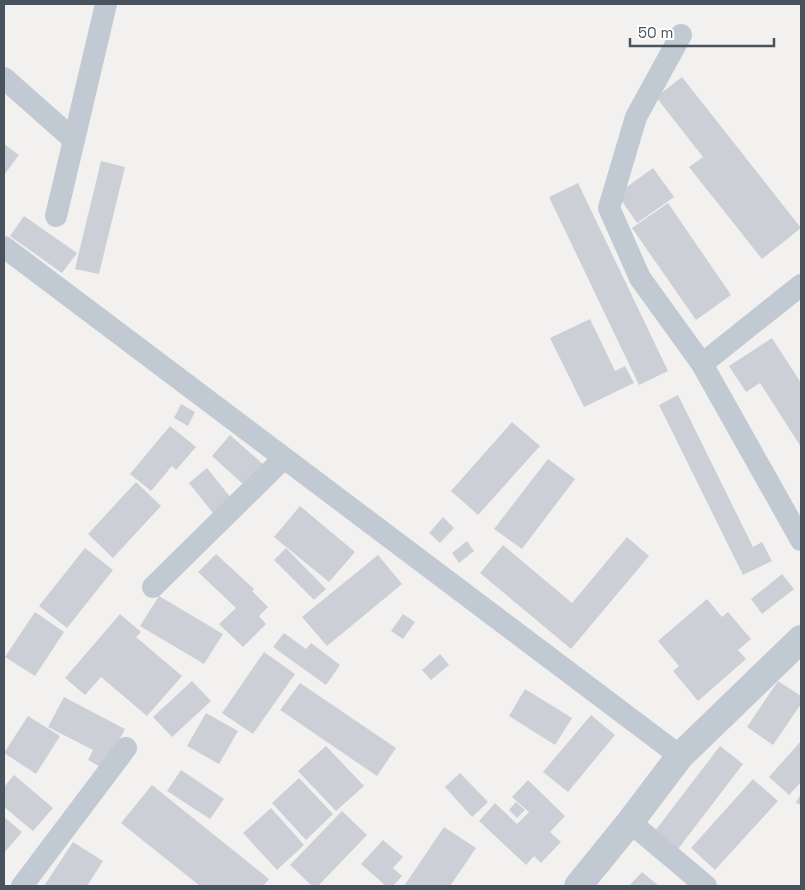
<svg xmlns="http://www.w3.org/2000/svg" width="805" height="890" font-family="'Space Grotesk',sans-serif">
<rect width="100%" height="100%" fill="#f3f1f0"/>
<!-- building -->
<g fill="#cccfd6">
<polygon points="682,77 801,228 762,259 689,167 703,157 656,97"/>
<polygon points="4,144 19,155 4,175"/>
<polygon points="101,161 125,167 99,274 75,269"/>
<polygon points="653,168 674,197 637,223 617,194"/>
<polygon points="578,183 668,371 639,385 549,197"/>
<polygon points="668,203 731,295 696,320 632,228"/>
<polygon points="24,216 77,253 62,273 10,236"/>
<polygon points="590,319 615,371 625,366 634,383 584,407 550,338"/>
<polygon points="772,338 801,383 801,447 760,383 746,392 729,366"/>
<polygon points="678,395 753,547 762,542 772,561 743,575 659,405"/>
<polygon points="181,404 195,412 188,426 174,418"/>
<polygon points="512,422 540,446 478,515 451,491"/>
<polygon points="170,426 196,447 176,470 172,466 151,491 130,474"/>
<polygon points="230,435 264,465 245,486 212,456"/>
<polygon points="548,459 575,479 522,549 494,529"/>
<polygon points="207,468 231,498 213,513 189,483"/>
<polygon points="136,482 161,506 113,558 88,534"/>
<polygon points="300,506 355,552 329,582 274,537"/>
<polygon points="443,517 454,528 440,543 429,533"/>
<polygon points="627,537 649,556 571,649 480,573 503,545 572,603"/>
<polygon points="467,541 474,551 459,563 452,553"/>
<polygon points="85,548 113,570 67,628 39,606"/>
<polygon points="286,548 326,589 314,600 274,560"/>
<polygon points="216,554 254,589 252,591 268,607 259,616 266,624 243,647 219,624 236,608 198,572"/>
<polygon points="378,555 402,584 327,646 302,617"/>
<polygon points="782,574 794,589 762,614 751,599"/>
<polygon points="159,596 223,634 204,664 140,626"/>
<polygon points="707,599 722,617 728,612 751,639 738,650 746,659 698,701 673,671 679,666 658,641"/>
<polygon points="35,612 64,632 35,676 5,657"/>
<polygon points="120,614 141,632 136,637 182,676 147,716 101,677 85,695 65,678"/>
<polygon points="403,614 415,622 403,639 391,631"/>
<polygon points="284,633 306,649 311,643 340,665 326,685 273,647"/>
<polygon points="264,652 295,674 253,734 222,713"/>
<polygon points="440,654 449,665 431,680 422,670"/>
<polygon points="192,681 211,701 172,737 153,717"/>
<polygon points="778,681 801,696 801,704 773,745 747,727"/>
<polygon points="300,683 396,748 377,776 280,710"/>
<polygon points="525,689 572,718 555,745 509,716"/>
<polygon points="64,697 125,729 104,769 88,760 93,750 48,727"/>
<polygon points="206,713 238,731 219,764 187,746"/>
<polygon points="591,715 615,735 568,792 543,772"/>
<polygon points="28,716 60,736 36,774 4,753"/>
<polygon points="801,741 801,782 789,795 769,777"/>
<polygon points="326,746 364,786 336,811 298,771"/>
<polygon points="720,746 743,764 678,849 655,831"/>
<polygon points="181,770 224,799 210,819 167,791"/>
<polygon points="460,773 488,802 472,817 445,787"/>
<polygon points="14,775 53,808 33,831 4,807 4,787"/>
<polygon points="299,778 333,814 306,840 272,803"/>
<polygon points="753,779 778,801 715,870 691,848"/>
<polygon points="528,780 565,816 550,832 561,842 541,863 534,856 526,865 479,821 495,803 517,824 529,812 512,797"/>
<polygon points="152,785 269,879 263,886 200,886 121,823"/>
<polygon points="801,793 801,805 796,803"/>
<polygon points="516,802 525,810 517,818 509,810"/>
<polygon points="271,808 304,845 277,870 243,833"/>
<polygon points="342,811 367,835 318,886 312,886 290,865"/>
<polygon points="4,817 22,832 4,853"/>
<polygon points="444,827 476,848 450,886 404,886"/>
<polygon points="383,840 403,857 393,868 402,876 393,886 386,886 361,864"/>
<polygon points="73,842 103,861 87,886 44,886"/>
<polygon points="642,872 659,886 629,886"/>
</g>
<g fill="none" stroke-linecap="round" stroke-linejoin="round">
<!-- minor -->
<g stroke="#c1cad2" stroke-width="22">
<polyline points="681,35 636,117 609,208 640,278 702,364 801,540"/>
<polyline points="4,78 74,140"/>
<polyline points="56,216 106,4"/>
<polyline points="4,247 680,756"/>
<polyline points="702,364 801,285"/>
<polyline points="153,587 283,459"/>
<polyline points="630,822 706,886"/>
<polyline points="22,886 126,748"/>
</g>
<!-- tertiary -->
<polyline stroke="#c1cad2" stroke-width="28" points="578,886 630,822 680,756 801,639"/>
</g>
<!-- border -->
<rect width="805" height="890" fill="none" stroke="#48535e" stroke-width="10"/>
<!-- scale -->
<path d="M630 38v8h144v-8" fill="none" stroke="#48535e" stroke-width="2.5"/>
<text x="638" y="38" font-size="15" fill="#48535e" stroke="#ffffff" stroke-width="4" paint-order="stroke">50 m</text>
</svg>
